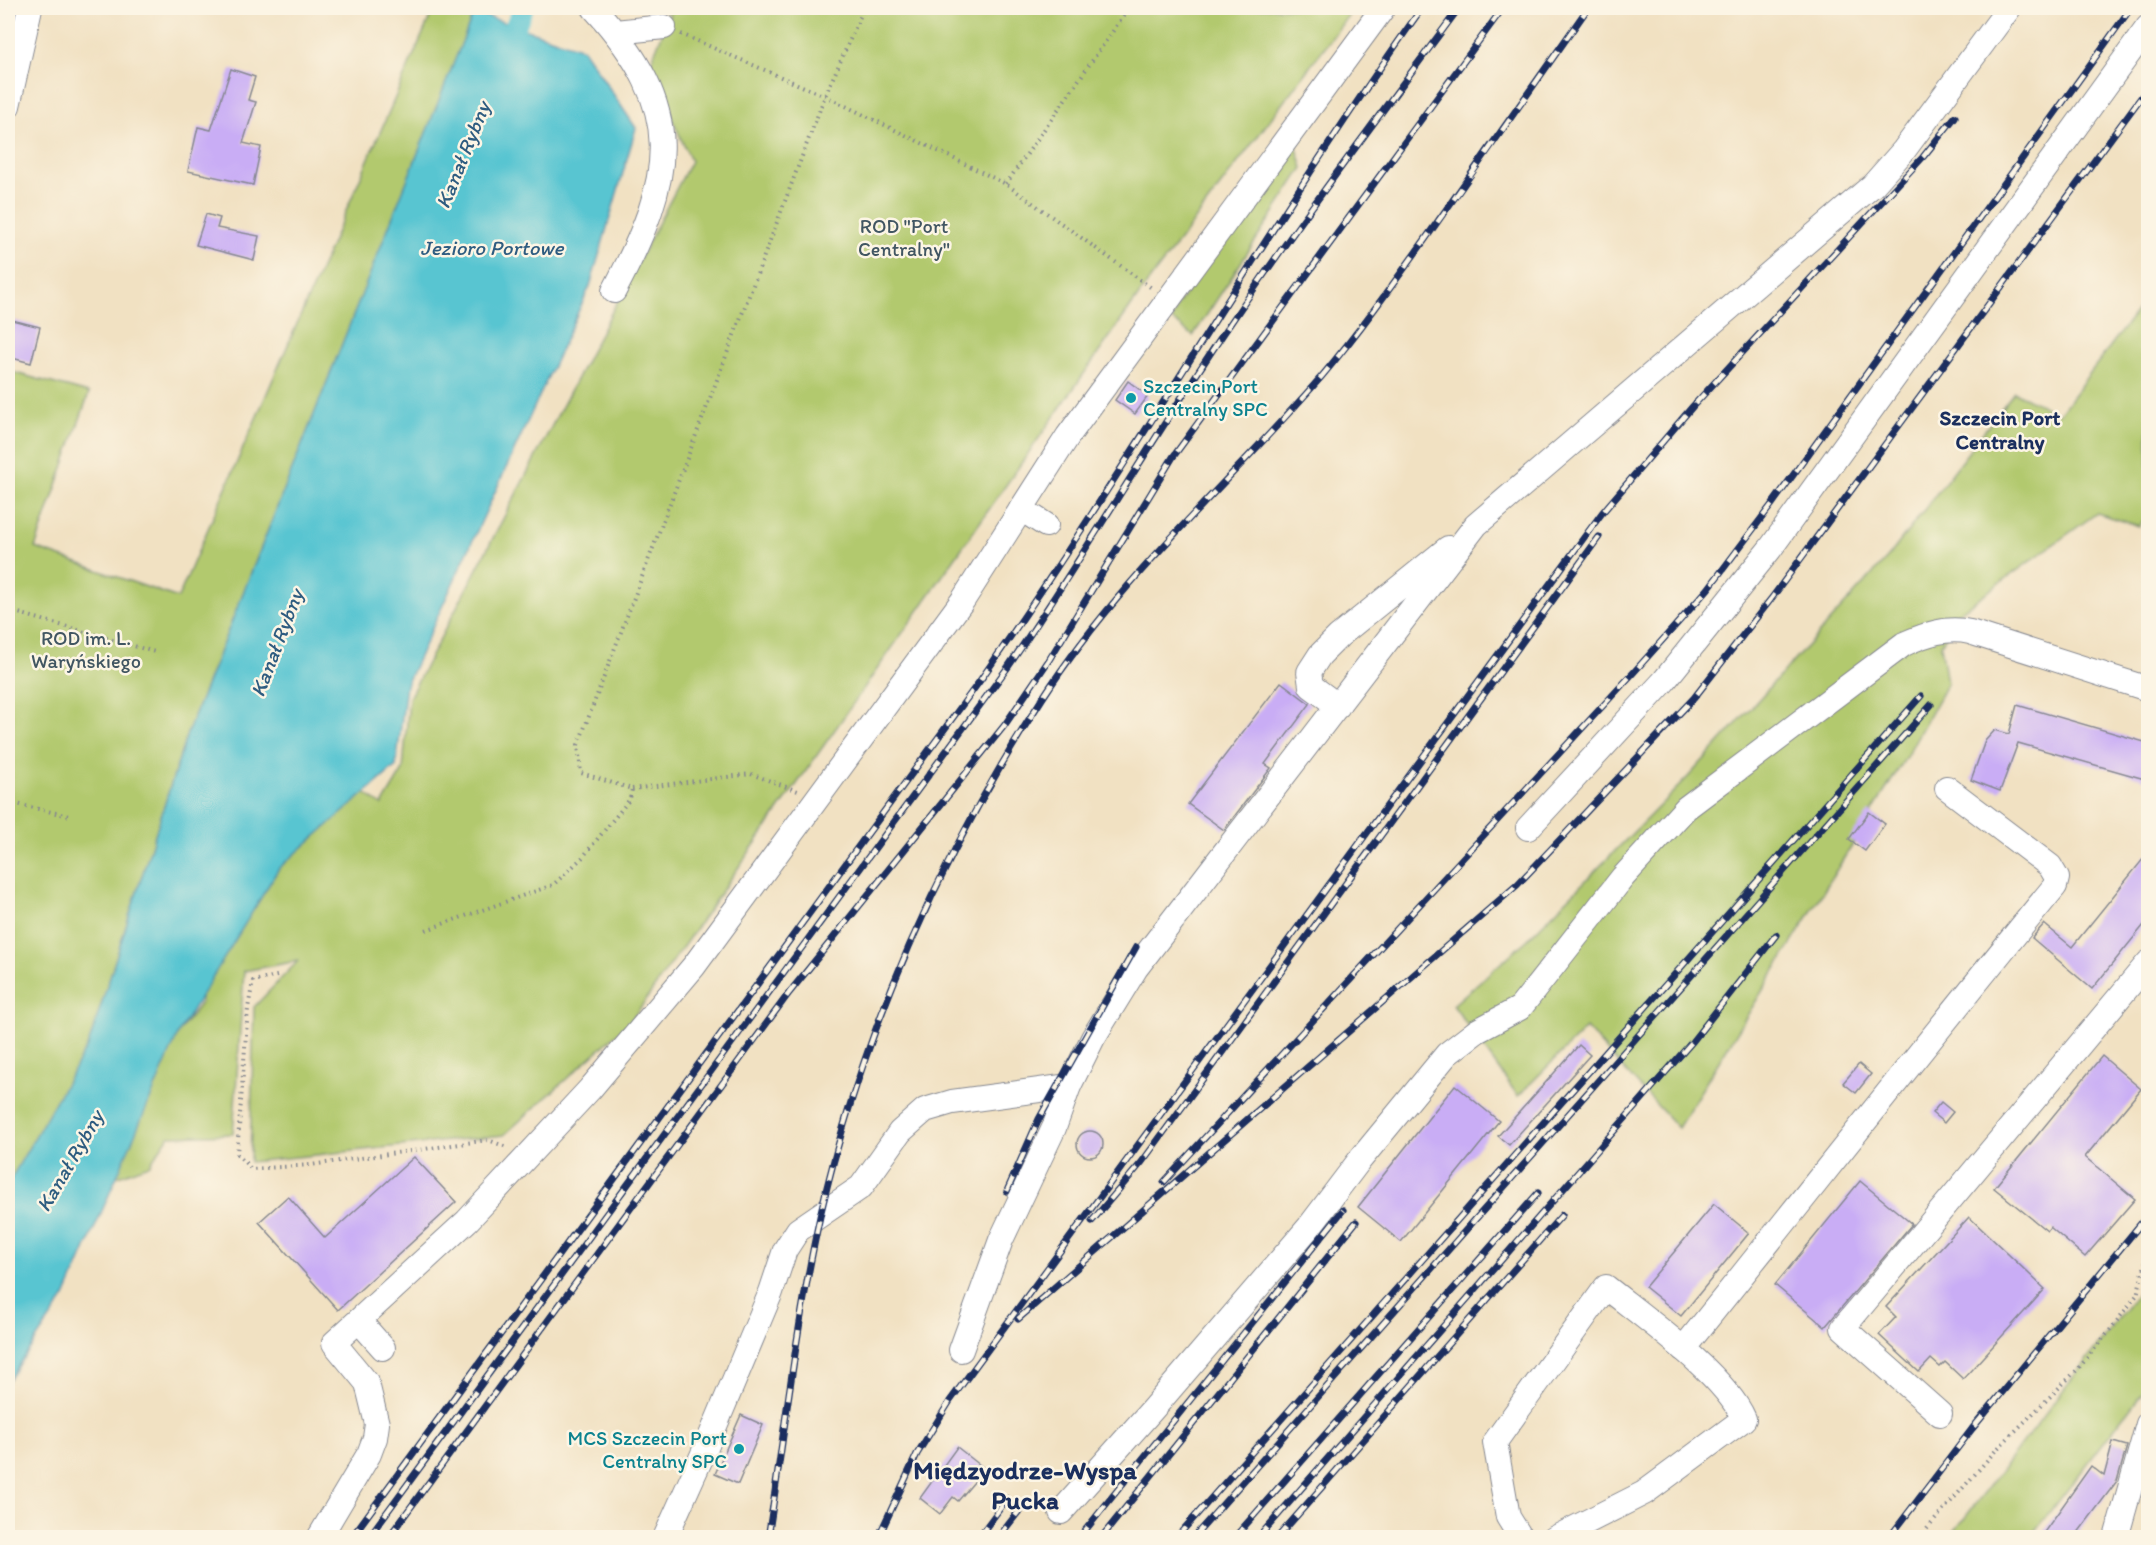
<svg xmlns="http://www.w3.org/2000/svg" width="2156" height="1545" font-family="Itim,sans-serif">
<rect width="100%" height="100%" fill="#fcf5e5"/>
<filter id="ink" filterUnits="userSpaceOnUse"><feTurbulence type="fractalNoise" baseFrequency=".0167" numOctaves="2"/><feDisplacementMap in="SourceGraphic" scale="12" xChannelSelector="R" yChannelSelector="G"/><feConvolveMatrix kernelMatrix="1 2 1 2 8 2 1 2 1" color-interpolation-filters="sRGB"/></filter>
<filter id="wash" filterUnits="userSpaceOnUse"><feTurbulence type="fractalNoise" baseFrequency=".008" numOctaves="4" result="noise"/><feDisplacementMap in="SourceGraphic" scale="24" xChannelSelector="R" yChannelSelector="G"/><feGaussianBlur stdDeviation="1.35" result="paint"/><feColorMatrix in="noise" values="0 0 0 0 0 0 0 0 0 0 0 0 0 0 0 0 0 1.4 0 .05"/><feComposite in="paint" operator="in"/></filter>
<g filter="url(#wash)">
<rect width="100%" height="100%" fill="#f1e1c2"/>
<!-- green -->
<g fill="#b2c96e" stroke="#667c66" stroke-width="1.5">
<polygon points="434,8 476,8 187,734 89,1043 8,1184 8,371 89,393 35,548 178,598"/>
<polygon points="655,8 1354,8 1146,285 631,1021 504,1135 250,1162 254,1007 298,961 244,971 233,1134 169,1136 149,1165 97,1184 148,1043 179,1032 201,1003 199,987 224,958 279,868 364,793 382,805 403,770 409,698 691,161 649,67 670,14"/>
<polygon points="1295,142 1303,168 1193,336 1172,320 1178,304"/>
<polygon points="2148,296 2148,515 2139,526 2097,513 1957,614 1941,645 1947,683 1906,757 1678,1128 1586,1028 1518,1096 1453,1005 1527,940 1689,776 1889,556 2014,392 2059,414"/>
<polygon points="2148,1280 2148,1385 2031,1537 1950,1537"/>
</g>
<!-- water -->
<polygon fill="#59c5d1" stroke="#3a7a98" stroke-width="1.5" points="474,12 583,49 636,128 590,286 406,685 396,766 279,868 179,1032 65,1297 8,1381 8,1184 89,1043 187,734"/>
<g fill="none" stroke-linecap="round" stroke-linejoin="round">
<!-- canal -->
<polyline stroke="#59c5d1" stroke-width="21" points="504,53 523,8"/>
</g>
<g id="blocks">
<!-- building -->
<g fill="#c9adf5">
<polygon points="231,69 255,77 248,100 256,102 243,143 261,147 253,185 188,171 198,127 211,130"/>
<polygon points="206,214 220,218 217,228 259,236 254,260 196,245"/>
<polygon points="8,319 40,327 31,363 8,357"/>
<polygon points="1128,381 1148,396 1135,414 1115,400"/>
<polygon points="1281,682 1310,704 1265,764 1271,768 1224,830 1188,804"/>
<polygon points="2017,705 2148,743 2148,780 2018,743 2000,791 1971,780 1985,741 1995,730 2009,734"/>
<polygon points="1869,812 1885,824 1865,851 1849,839"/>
<polygon points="2148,853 2148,920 2092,989 2032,938 2044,924 2072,947"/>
<polygon points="1579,1045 1590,1055 1509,1145 1498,1136"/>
<polygon points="2102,1056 2141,1089 2085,1157 2135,1199 2085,1257 2050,1227 2047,1231 1994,1188"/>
<polygon points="1859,1064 1871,1074 1856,1093 1843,1083"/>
<polygon points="1455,1085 1499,1121 1401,1242 1358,1207"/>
<polygon points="1941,1102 1953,1112 1944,1123 1932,1113"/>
<circle cx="1090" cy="1144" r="13"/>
<polygon points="414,1157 456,1202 338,1310 259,1222 288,1196 325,1238"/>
<polygon points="1860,1181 1912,1224 1825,1327 1775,1285"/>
<polygon points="1714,1204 1749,1233 1681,1316 1645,1287"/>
<polygon points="1969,1217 2045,1289 1963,1379 1945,1362 1940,1367 1931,1359 1919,1372 1879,1335 1896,1317 1886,1307"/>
<polygon points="741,1415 763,1425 738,1484 715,1474"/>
<polygon points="2113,1442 2127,1446 2117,1481 2074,1538 2040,1538 2091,1466 2104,1476"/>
<polygon points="957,1447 985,1469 958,1501 953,1497 940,1514 920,1498"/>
</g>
</g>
</g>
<g filter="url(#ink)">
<use href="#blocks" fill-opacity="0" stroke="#868890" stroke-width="1.5"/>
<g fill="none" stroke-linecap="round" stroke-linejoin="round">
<defs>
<g id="minor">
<path d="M594,8C687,111 675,175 614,291"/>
<polyline points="615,32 664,27"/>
<polyline points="8,106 30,8"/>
<polyline points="1021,509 1046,525"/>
<polyline points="1338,706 1311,686 1309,672 1320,655 1339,636 1448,548"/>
<polyline points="1528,828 1664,681 1770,549 2148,27"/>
<polyline points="359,1321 383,1348"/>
<path d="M1683,1349C1807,1195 1929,1039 2055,886L2057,878L2050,866L1947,788"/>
<polyline points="961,1350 1001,1240 1054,1128 1069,1086 1093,1038 1136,968 1476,525 1873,185 1904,150 2009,8"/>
<polyline points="1940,1414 1843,1328 2148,963"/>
<path d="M1061,1512L1152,1410L1309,1227L1359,1161L1447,1054L1477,1031L1520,1008L1623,877L1686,808L1904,644C1926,634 1946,627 1970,632L2148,689"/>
<polyline points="319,1538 369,1454 375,1438 377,1424 367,1383 334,1343 467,1221 590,1089 694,966 963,600 1068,436 1383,8"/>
<polyline points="665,1538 707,1445 771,1292 785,1250 798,1230 861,1187 900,1132 925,1110 952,1102 1069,1086"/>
<path d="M1521,1538L1508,1517L1495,1442L1606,1287C1646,1319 1724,1374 1744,1419L1644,1493L1555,1538"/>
<polyline points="2116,1538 2148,1424"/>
</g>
</defs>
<!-- minor casing -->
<use href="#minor" stroke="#868890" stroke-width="26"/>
<!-- path -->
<g stroke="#868890" stroke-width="4" stroke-dasharray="1.5 4.5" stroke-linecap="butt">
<polyline points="681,34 825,96 1006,184 1153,289"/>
<polyline points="1006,184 1129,8"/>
<polyline points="8,610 155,652"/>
<polyline points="632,789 751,774 798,791"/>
<polyline points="8,802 69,816"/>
<polyline points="426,930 553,885 582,858 630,799 632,789 581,773 578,745 825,96 864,8"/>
<polyline points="277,976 253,981 248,1008 237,1154 251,1169 311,1165 488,1140 507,1147"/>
<polyline points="8,981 13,982"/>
<polyline points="1919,1538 1997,1449 2078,1369 2110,1330 2137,1295 2148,1253"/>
</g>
<!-- minor -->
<use href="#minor" stroke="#fff" stroke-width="24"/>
<defs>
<g id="rail">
<polyline points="1164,1182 1634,672 1708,589 1773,503 2131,8"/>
<polyline points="1007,1191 1039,1119 1136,947"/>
<polyline points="1092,1221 1142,1162 1599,537"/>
<polyline points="1018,1319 1517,885 1694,698 1771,599 2148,88"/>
<path d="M351,1538L979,682C1133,462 1266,227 1422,8"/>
<path d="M368,1538L1008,667C1085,555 1153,437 1230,324C1303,216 1382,112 1459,8"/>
<polyline points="388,1538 789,993 1004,726 1049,660 1173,457 1503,8"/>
<path d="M768,1538C785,1429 797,1319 821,1212C863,1030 941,855 1042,699C1119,579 1229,483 1322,376C1358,333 1391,287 1424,241C1479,164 1533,86 1588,8"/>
<polyline points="878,1538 917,1454 950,1401 1602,513 1693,406 1923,157 1955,117"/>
<polyline points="978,1538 1007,1499"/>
<polyline points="998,1538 1019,1511"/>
<polyline points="1079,1538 1343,1210"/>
<polyline points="1101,1538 1356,1222"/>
<polyline points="1176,1538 1921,696"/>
<polyline points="1193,1538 1931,705"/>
<polyline points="1234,1538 1538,1193"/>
<polyline points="1258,1538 1692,1042 1776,935"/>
<polyline points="1277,1538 1562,1215"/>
<polyline points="1889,1538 1972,1429 2148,1215"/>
</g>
</defs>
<!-- rail casing -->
<use href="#rail" stroke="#1b2f5e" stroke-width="7"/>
<!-- rail -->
<use href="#rail" stroke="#fcf5e5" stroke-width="4.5" stroke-dasharray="14" stroke-linecap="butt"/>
</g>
</g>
<!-- markers -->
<g fill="#0f9aa8" stroke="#fcf5e5" stroke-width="2">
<circle cx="1131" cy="398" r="6"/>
<circle cx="739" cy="1449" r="6"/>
</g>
<g text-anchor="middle" stroke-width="5" stroke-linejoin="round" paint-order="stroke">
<!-- park labels -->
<g font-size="20" fill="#415662" stroke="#fcf5e5">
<text x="904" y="233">ROD "Port<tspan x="904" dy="23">Centralny"</tspan></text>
<text x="86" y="645">ROD im. L.<tspan x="86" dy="23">Waryńskiego</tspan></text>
</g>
<!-- culture labels -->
<g font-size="20" fill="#0d838f" stroke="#fcf5e5" text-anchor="start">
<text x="1143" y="393">Szczecin Port<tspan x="1143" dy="23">Centralny SPC</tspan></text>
<text x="727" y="1445" text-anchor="end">MCS Szczecin Port<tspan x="727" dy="23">Centralny SPC</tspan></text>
</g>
<!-- water labels -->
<g font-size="21" font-style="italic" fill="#2e5c80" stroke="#fcf5e5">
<text transform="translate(463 155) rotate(-68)" y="7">Kanał Rybny</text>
<text x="492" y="255">Jezioro Portowe</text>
<text transform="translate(277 643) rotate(-69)" y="7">Kanał Rybny</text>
<text transform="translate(70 1161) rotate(-60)" y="7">Kanał Rybny</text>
</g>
<!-- neighbourhood labels -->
<g font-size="21" font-weight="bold" fill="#1b2f5e" stroke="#fcf5e5">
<text x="2000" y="425">Szczecin Port<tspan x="2000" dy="24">Centralny</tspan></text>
</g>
<!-- district labels -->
<g font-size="26" font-weight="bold" fill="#1b2f5e" stroke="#fcf5e5">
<text x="1025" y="1479">Międzyodrze-Wyspa<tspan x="1025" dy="30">Pucka</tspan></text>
</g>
</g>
<!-- margin -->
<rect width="2156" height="1545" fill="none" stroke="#fcf5e5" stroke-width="30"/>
</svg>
